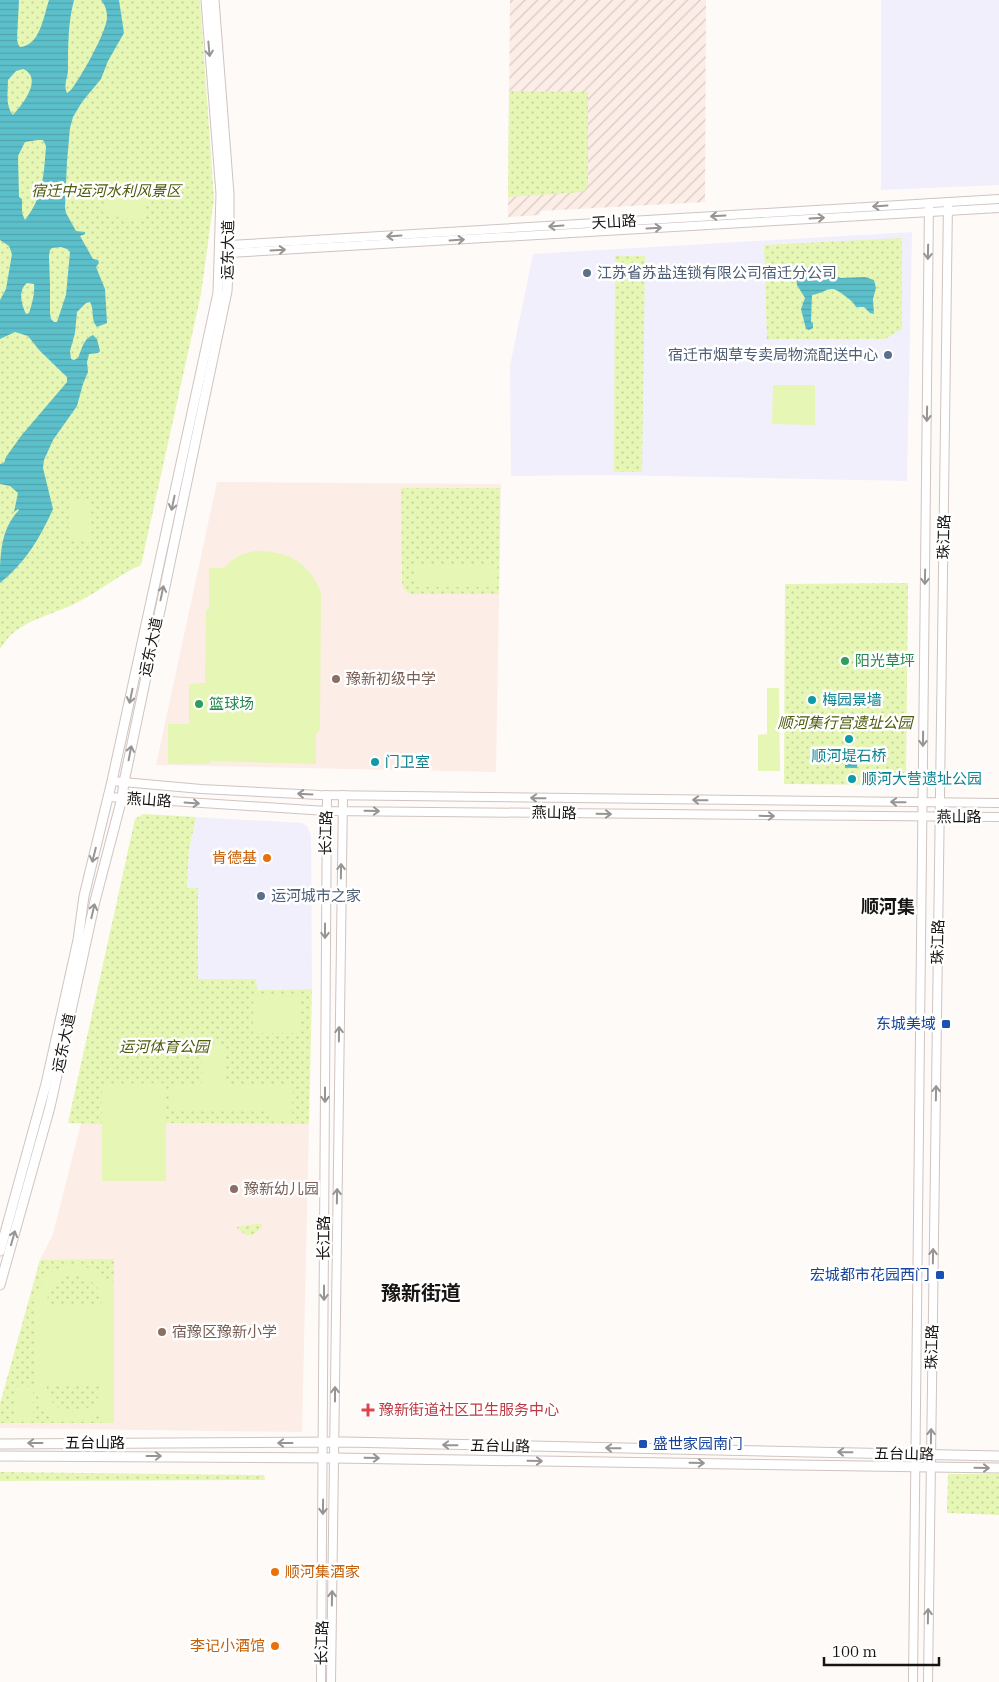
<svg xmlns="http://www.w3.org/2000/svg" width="999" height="1682" font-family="'IBM Plex Serif','Noto Sans SC',serif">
<defs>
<pattern id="industrial-furrows" width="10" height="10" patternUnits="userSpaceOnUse" patternTransform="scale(1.25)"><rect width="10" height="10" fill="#fcede7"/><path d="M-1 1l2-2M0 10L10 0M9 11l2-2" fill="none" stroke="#d7cac5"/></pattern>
<pattern id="green-dots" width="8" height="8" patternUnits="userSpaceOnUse" patternTransform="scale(1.25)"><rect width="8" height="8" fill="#e6f6b4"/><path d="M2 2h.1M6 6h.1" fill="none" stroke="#c5d29a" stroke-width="1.8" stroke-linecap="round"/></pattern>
<pattern id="water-rules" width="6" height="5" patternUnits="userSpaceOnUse" patternTransform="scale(1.25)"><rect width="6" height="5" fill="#5cc0cb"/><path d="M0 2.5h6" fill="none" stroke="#4fa4ad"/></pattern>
</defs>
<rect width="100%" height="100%" fill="#fefaf8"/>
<!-- commercial -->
<g fill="#f2effc">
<polygon points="881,0 999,0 999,185 881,190"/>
<polygon points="912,232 907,481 611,475 511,476 510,366 533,254"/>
<polygon points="196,817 302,823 307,826 311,836 312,989 256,990 256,979 198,979 198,889 187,888 189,850"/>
</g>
<!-- industrial -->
<polygon fill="url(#industrial-furrows)" points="510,0 706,0 705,202 540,211 540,215 508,217"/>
<!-- built -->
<g fill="#fcede7">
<polygon points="217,482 501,484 496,772 156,765"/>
<polygon points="81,1123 102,1124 103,1181 166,1123 309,1124 302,1432 0,1428 0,1404 40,1260 53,1234"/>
</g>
<!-- green -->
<g fill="url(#green-dots)">
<path d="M0,0H200L214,199L201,294L141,565C118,575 100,591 78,602C58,613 24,620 9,637C6,640 3,645 0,649Z"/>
<polygon points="509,91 588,92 588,184 587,187 583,192 508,197"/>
<polygon points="902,238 902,329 885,339 767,339 764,245"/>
<polygon points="615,256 645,256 642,472 614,472"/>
<path d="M401,488H500L499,594H411C405,591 403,588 402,582Z"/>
<polygon points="908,583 906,779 898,785 784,784 785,584"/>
<polygon points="143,814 196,817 189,850 187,888 198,888 198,979 256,979 257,990 312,989 309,1124 166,1123 166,1181 102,1181 102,1124 68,1123 135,819"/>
<polygon points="256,1224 262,1224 262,1227 253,1235 246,1235 237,1228 237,1227"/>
<polygon points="114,1259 114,1423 0,1423 0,1404 40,1260"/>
<polygon points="0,1472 264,1475 265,1480 0,1481"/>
<polygon points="948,1474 999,1474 999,1515 947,1513"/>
</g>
<!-- pitch -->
<g fill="#e6f6b4" fill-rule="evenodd">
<polygon points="108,179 149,185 144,221 103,215"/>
<polygon points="773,385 815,385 815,425 772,424"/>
<rect x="69" y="499" width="20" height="41"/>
<path d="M256,551C289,551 308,562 321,592L320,730L316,734V764L210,761L209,764H168V724H189V684L205,683L206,610L209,609V568H225C232,557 244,553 256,551Z"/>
<polygon points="497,565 497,587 415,587 415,566"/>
<polygon points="767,688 779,688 780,771 758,771 758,735 767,734"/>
<polygon points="253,994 299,995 299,1033 253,1033"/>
<polygon points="202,1044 225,1044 225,1084 293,1084 292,1119 270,1119 270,1111 169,1110 169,1084 202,1084"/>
<polygon points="165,1083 166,1181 102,1181 102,1084"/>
<path d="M73,1265C88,1266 97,1271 107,1282H114V1423H102V1412L86,1421L68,1422L54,1418L41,1403L36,1393L35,1384V1300C40,1278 50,1268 73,1265ZM70,1275C87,1275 103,1286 102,1304H47C48,1289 54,1279 70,1275ZM47,1384H102C98,1423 45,1419 47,1384Z"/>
<rect x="15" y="1387" width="18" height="33"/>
</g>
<!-- water -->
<g fill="url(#water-rules)" fill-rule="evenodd">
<path d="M0,0H19L17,39L18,44L20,47C40,46 44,15 49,0H74C68,22 68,47 68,70C68,78 63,84 67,93L71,90C81,77 106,33 107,18C107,10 105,5 101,0H119L124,33L108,61L101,79L82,102L73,117L70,128L67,161L65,207L66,213L76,231L85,232V234L80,236L93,259L98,260L99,263L96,267L105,289L107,323L97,327C90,319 95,311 90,302L86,303L77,312L75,333L70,351L71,359L74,360L78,358C82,349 83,339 93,335L97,339L100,351L98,353L89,354L87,362L88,372L83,384L77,406L53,440L44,460L43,468L53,509C40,538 25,563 0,583C0,556 0,530 19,510L18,509L14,512L18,493L10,486L0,484V464L4,463L6,457L21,436L67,382V377L40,351L28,336L15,332L0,339V300L6,289L12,254L9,246L0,240ZM23,69C44,78 22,105 13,115C5,105 8,92 8,80L16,71ZM38,140H43L46,146C44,173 43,198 25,220L22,213V199L19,197L18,156L25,142ZM61,247L67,249L70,252L66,295L57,322H54L51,319L50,313V284L49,256L50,250L52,248ZM27,283L34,284C35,294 32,304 29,313L26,314C21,304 18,290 27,283Z"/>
<path d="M827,273L841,278L865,277L874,280L876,288L873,299L874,314L870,313L864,307H856C853,301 849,299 845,296C829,283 830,291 812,295L811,322L813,323V328L809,330L806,329L801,309L805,298L797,285L796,277L798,275L811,277Z"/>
<rect x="845" y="753" width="12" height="15"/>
</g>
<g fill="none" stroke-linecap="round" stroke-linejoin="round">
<defs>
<g id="minor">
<polyline points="229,245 999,199"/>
<polyline points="229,253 999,208"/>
<polyline points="112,781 201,789 320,795 999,803"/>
<polyline points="109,797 326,811 999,817"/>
<polyline points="321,1682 327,795"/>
<polyline points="331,1682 343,795"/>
<polyline points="913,1682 929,203"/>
<polyline points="928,1682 948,202"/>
</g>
<g id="major">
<polyline points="0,1251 46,1084 78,940 84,896 112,781 218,293 221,194 206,0"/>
<polyline points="0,1285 50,1107 95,901 122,798 124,782 227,291 229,253 229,194 214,0"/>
<polyline points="0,1444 344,1442 999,1456"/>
<polyline points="0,1456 334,1458 999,1468"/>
</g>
</defs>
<!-- minor casing -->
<use href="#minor" stroke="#cfc4c0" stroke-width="10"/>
<!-- major casing -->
<use href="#major" stroke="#cfc4c0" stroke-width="11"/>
<!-- minor -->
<use href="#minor" stroke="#fff" stroke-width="8"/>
<!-- major -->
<use href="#major" stroke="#fff" stroke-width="9"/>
</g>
<!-- one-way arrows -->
<defs><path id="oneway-shaft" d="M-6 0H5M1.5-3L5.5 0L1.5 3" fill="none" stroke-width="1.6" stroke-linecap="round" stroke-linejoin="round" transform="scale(1.25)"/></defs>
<g stroke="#979594">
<use href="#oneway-shaft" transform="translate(209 49) rotate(85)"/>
<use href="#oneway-shaft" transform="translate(880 206) rotate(176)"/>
<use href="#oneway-shaft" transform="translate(718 216) rotate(177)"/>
<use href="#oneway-shaft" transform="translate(817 218) rotate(-3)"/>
<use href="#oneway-shaft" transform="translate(556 226) rotate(176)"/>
<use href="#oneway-shaft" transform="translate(654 228) rotate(-3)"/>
<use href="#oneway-shaft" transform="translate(394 236) rotate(176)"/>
<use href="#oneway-shaft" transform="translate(457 240) rotate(-4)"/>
<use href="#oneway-shaft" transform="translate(278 250) rotate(-3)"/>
<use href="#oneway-shaft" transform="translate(928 252) rotate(91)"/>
<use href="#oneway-shaft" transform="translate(927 414) rotate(91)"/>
<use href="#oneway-shaft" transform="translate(173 503) rotate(102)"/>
<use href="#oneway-shaft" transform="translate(925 577) rotate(91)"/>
<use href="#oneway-shaft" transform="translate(162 593) rotate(-78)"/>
<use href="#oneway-shaft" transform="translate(131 696) rotate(102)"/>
<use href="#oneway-shaft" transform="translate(923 739) rotate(91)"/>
<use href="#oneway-shaft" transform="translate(130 753) rotate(-79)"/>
<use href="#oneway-shaft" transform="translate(305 794) rotate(-177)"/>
<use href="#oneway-shaft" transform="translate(538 798) rotate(-179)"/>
<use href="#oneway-shaft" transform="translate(700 800) rotate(-179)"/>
<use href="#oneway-shaft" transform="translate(898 802) rotate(-179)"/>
<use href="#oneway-shaft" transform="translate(192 803) rotate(4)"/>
<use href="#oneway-shaft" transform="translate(372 811) rotate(1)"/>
<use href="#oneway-shaft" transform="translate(604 814) rotate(1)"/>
<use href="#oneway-shaft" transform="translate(767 816) rotate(1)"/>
<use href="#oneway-shaft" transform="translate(94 855) rotate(104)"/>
<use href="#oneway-shaft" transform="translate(341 871) rotate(-89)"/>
<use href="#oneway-shaft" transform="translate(93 911) rotate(-77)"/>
<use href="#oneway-shaft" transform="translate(325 931) rotate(90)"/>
<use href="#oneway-shaft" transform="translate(339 1034) rotate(-89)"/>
<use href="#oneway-shaft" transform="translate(936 1093) rotate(-89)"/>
<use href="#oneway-shaft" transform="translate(325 1095) rotate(90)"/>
<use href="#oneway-shaft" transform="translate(337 1196) rotate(-89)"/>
<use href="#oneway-shaft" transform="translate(13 1238) rotate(-74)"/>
<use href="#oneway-shaft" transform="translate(933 1256) rotate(-89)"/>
<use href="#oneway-shaft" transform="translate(324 1293) rotate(90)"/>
<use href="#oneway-shaft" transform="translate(335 1394) rotate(-90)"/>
<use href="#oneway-shaft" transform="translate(931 1436) rotate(-89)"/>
<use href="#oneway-shaft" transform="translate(35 1443) rotate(180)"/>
<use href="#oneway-shaft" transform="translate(285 1443) rotate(180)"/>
<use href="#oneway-shaft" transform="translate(450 1445) rotate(-179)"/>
<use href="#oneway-shaft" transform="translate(613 1448) rotate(-179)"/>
<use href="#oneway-shaft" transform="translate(845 1452) rotate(-179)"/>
<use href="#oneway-shaft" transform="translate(154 1456)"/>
<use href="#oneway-shaft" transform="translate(372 1458) rotate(1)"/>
<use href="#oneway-shaft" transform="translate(535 1461) rotate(1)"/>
<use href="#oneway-shaft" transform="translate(697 1463) rotate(1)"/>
<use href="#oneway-shaft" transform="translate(982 1468) rotate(1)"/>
<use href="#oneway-shaft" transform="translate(323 1507) rotate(91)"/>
<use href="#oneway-shaft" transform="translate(332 1598) rotate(-89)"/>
<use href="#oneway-shaft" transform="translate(928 1616) rotate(-89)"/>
</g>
<!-- markers -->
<g fill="#5c6f8a" stroke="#fff" stroke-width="2">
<circle cx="587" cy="273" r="5"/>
<circle cx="888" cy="355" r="5"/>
<circle cx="261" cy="896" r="5"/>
</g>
<g fill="#2e9e5b" stroke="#fff" stroke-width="2">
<circle cx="845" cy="661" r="5"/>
<circle cx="199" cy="704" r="5"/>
</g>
<g fill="#8d6e63" stroke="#fff" stroke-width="2">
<circle cx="336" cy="679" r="5"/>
<circle cx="234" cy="1189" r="5"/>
<circle cx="162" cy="1332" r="5"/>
</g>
<g fill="#0f9aa8" stroke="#fff" stroke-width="2">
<circle cx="812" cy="700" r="5"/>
<circle cx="849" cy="739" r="5"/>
<circle cx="375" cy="762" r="5"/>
<circle cx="852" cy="779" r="5"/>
</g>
<g fill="#e8710a" stroke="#fff" stroke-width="2">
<circle cx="267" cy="858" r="5"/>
<circle cx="275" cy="1572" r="5"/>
<circle cx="275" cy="1646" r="5"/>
</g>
<g fill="#1a4fb4" stroke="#fff" stroke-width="2">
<rect x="941" y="1019" width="10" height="10" rx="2.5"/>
<rect x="935" y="1270" width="10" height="10" rx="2.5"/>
<rect x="638" y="1439" width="10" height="10" rx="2.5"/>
</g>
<path fill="#e0444e" stroke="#fff" stroke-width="2" d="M365.5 1402.5h5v5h5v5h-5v5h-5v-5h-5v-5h5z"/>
<g text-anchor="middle" stroke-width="5" stroke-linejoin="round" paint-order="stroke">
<!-- park labels -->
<g font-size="15" font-style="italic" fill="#4e5b0b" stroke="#fff">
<text x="106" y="196">宿迁中运河水利风景区</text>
<text x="845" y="728">顺河集行宫遗址公园</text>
<text x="164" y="1052">运河体育公园</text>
</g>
<!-- street labels -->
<g font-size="15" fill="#171412" stroke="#fff">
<text transform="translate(614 222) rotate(-3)" y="5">天山路</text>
<text transform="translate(228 250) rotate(-89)" y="5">运东大道</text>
<text transform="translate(944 537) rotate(-89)" y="5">珠江路</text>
<text transform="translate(151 647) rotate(-78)" y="5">运东大道</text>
<text transform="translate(149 800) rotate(4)" y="5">燕山路</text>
<text transform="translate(554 813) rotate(1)" y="5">燕山路</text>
<text x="959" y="822">燕山路</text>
<text transform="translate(326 833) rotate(-89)" y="5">长江路</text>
<text transform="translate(938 942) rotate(-89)" y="5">珠江路</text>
<text transform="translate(64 1043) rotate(-78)" y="5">运东大道</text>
<text transform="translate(324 1238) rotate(-90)" y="5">长江路</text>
<text transform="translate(932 1347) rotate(-89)" y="5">珠江路</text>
<text x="95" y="1448">五台山路</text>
<text transform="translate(500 1446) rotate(1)" y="5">五台山路</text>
<text transform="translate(904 1454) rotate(1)" y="5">五台山路</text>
<text transform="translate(322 1643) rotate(-89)" y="5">长江路</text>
</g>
<!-- service labels -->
<g font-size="15" fill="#4e5e75" stroke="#fff" text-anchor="start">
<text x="597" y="278">江苏省苏盐连锁有限公司宿迁分公司</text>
<text x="878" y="360" text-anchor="end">宿迁市烟草专卖局物流配送中心</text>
<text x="271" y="901">运河城市之家</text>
</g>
<!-- leisure labels -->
<g font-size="15" fill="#27864d" stroke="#fff" text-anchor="start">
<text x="855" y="666">阳光草坪</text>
<text x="209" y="709">篮球场</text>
</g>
<!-- education labels -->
<g font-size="15" fill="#785e54" stroke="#fff" text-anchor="start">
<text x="346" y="684">豫新初级中学</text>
<text x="244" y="1194">豫新幼儿园</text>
<text x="172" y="1337">宿豫区豫新小学</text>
</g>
<!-- culture labels -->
<g font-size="15" fill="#0d838f" stroke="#fff" text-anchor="start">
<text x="822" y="705">梅园景墙</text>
<text x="849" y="761" text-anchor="middle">顺河堤石桥</text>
<text x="385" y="767">门卫室</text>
<text x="862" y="784">顺河大营遗址公园</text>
</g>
<!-- food labels -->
<g font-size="15" fill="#c56008" stroke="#fff" text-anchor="end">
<text x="257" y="863">肯德基</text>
<text x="285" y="1577" text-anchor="start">顺河集酒家</text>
<text x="265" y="1651">李记小酒馆</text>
</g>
<!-- transit labels -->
<g font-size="15" fill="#164399" stroke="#fff" text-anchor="end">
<text x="936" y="1029">东城美域</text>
<text x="930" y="1280">宏城都市花园西门</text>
<text x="653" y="1449" text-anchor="start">盛世家园南门</text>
</g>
<!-- health labels -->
<g font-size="15" fill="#be3a42" stroke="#fff" text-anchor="start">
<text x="379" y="1415">豫新街道社区卫生服务中心</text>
</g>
<!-- quarter labels -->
<g font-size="18" font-weight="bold" fill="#171412" stroke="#fff">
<text x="888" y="913">顺河集</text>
</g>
<!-- district labels -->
<g font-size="20" font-weight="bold" fill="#171412" stroke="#fff">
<text x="421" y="1300">豫新街道</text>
</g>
</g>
<!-- scale -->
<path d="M824 1657v8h115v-8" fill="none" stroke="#171412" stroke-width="2.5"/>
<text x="832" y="1657" font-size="15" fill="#171412" stroke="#ffffff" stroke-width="4" paint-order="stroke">100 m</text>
</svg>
